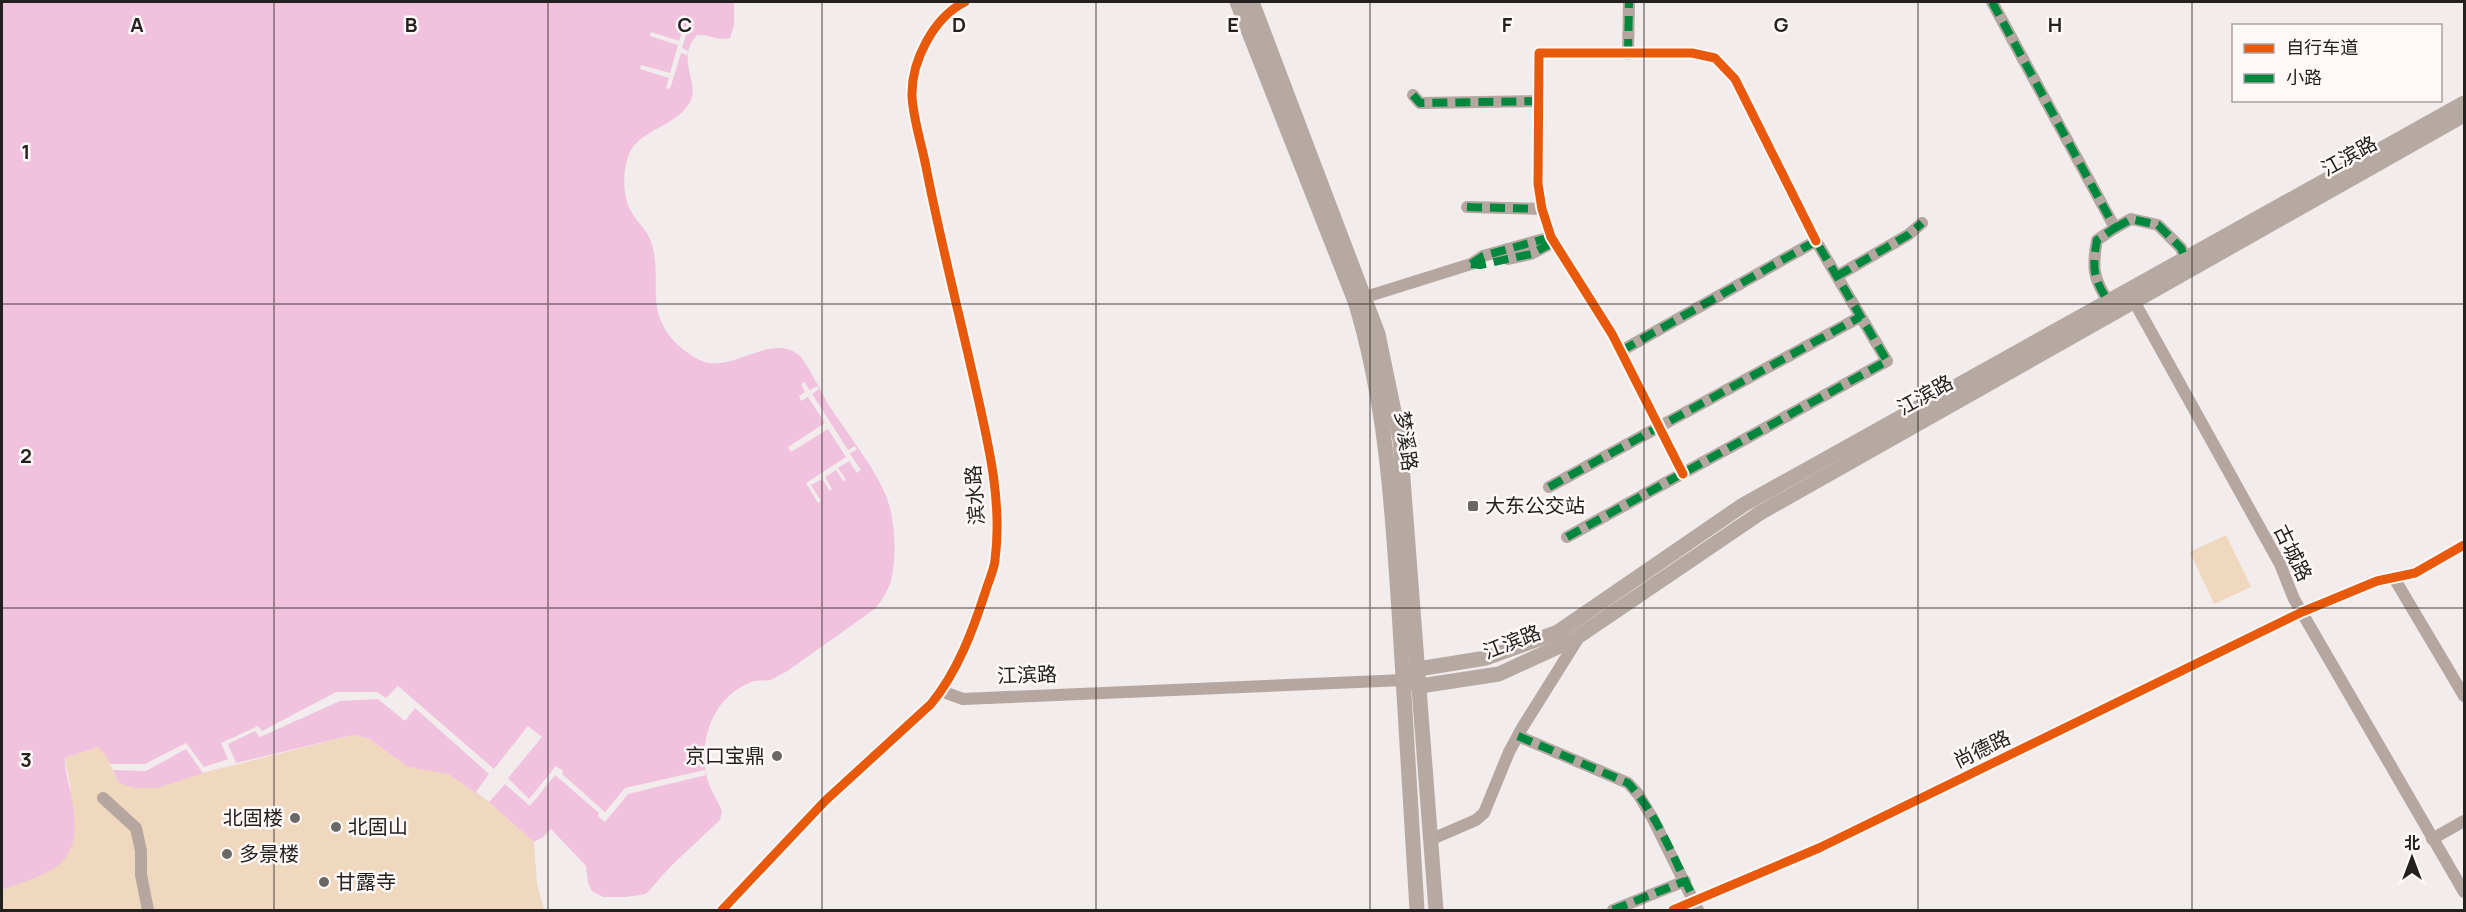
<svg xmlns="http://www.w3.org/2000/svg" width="2466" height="912" font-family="Manrope,'Noto Sans SC',sans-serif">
<rect width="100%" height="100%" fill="#f2ecec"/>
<!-- green -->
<g fill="#efd8be">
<polygon points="2226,535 2251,587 2214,604 2190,552"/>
<polygon points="353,735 368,738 408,767 448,774 489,802 534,842 537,884 544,910 2,910 2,890 39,876 71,790 65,758 98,747 107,757 119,783 203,773"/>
</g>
<!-- water -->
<path fill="#f1c2dd" d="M2,2H734V25L730,38C718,41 709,34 697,35C674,60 702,83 689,104C676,125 640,131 630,152C622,169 622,197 632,213C637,222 646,229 650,239C665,278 641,309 678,345C687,353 698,361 709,363C739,367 775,333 800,356C806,362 824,397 830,407C847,433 868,459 882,487C895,511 897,550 892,576C890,588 883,598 876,608L786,672C781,674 775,678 770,680C764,681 757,680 751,682C713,697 698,740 707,778C710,790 718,800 722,811L720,820L671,866L646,894L626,897H603L592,891L588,883L586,866L551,829L543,837L534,842L489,802L448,774L408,767L368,738L353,735L236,763L157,788H134L119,783L107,757L98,747L65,758C65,774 71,789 73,805C83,867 50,872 2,890Z"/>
<!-- pier -->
<g fill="#f2ecec">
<polygon points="683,30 687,31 682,48 688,51 687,55 681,53 670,89 666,88 669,78 640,69 641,65 670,73 678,45 650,36 651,32 679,41"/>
<polygon points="804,382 810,390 817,386 819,389 812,394 848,450 855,446 857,449 850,454 861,470 857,473 849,461 838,468 846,480 843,481 836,470 825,477 832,489 830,491 822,479 811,485 821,501 818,503 806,483 846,457 828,429 791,452 788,447 825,423 808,397 801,401 799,396 805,392 801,384"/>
<polygon points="398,686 494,769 528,726 542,737 508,778 529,799 556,766 563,771 562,774 605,812 625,788 705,770 706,775 628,794 605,822 598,816 599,813 555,775 530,806 505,784 489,802 476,792 489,774 415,708 405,721 378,699 340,701 260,737 255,731 228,744 236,763 203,773 186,749 146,771 113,770 110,764 145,764 186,743 204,767 228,759 221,743 258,726 262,731 336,692 377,692 386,698"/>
</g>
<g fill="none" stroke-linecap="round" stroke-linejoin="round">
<!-- minor -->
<g stroke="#b5a7a0" stroke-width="12">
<path d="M1992,2L2115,228L2097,240C2092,267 2093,278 2108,301"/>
<polyline points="1628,54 1629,2"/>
<polyline points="1413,95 1420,103 1539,101"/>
<polyline points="1467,207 1542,209"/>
<polyline points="2115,228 2131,219 2158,225 2181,248 2185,258"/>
<polyline points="1508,259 1531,254 1550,244"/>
<polyline points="1837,276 1908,235 1922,223"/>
<polyline points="2130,294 2280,564 2294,599 2464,892"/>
<polyline points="1356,300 1471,264 1483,256 1551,237"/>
<polyline points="1683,474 1612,334 1551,237 1542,209 1538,184 1539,53 1692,53 1715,58 1735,79 1816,241"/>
<polyline points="1549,487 1860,317"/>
<polyline points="1567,537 1887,361 1816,241 1621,351"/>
<polyline points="2394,578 2464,696"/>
<polyline points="941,691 963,699 1404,680"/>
<polyline points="1518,736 1628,783 1638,794 1653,819 1698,910"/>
<polyline points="103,798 136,828 141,851 141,875 148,910"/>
<polyline points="1432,839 1476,820 1484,813 1509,752 1522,728 1579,637"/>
<polyline points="2432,839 2464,821"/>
<path d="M722,910L825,801L931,704C958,671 973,630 986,590C989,580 994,570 995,560C1003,500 987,438 974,380C958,309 940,239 926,167C922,145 913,119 912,96C911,61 934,17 965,2"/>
<polyline points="1613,910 1685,881"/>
<polyline points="1673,910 1819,848 2302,612 2377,581 2415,573 2464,545"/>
</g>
<!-- major -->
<g stroke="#b6a9a2" stroke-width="15">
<path d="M1237,2L1355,301C1386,402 1392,506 1399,611C1405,711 1411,811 1417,910"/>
<polyline points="1252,2 1378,334 1400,440 1436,910"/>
<polyline points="1404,680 1420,686 1499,674 1573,640 1760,513 2464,115"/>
<polyline points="1404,680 1418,669 1486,658 1558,632 1743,505 2464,103"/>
</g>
<!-- quiet -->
<g stroke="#00873e" stroke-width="8" stroke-dasharray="15 8" stroke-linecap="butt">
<path d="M1992,2L2115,228L2097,240C2092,267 2093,278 2108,301"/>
<polyline points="1628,54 1629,2"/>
<polyline points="1413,95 1420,103 1539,101"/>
<polyline points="1467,207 1542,209"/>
<polyline points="2115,228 2131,219 2158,225 2181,248 2185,258"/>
<polyline points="1471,264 1480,265 1531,254 1554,242"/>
<polyline points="1471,264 1483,256 1551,237"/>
<polyline points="1837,276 1908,235 1922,223"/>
<polyline points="1549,487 1860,317"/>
<polyline points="1567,537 1887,361 1816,241 1621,351"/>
<path d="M1518,736L1628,783C1658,815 1675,862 1695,901"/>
<polyline points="1613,910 1685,881"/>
</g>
<defs>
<g id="cycleway">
<polyline points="1683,474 1612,334 1551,237 1542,209 1538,184 1539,53 1692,53 1715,58 1735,79 1816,241"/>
<path d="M722,910L825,801L931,704C958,671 973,630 986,590C989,580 994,570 995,560C1003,500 987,438 974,380C958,309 940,239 926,167C922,145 913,119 912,96C911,61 934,17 965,2"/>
<polyline points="1673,910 1819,848 2302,612 2377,581 2415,573 2464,545"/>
</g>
</defs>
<!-- cycleway casing -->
<use href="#cycleway" stroke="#fef9f8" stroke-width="13"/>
<!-- cycleway -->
<use href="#cycleway" stroke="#e8590c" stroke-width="9"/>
</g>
<!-- grid -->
<path fill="none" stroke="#24201f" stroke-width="1.5" stroke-opacity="0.55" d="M274,2V910M548,2V910M822,2V910M1096,2V910M1370,2V910M1644,2V910M1918,2V910M2192,2V910M2,304H2464M2,608H2464"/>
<!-- markers -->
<g fill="#6c6767" stroke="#fef9f8" stroke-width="2">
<rect x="1467" y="500" width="12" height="12" rx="3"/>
<circle cx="777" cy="756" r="6"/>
<circle cx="295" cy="818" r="6"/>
<circle cx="336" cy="827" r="6"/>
<circle cx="227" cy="854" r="6"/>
<circle cx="324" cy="882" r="6"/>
</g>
<g text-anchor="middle" stroke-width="5" stroke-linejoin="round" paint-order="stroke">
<!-- street labels -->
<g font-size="20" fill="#24201f" stroke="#fef9f8">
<text transform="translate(2349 156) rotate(-29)" y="7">江滨路</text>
<text transform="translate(1925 395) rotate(-29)" y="7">江滨路</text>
<text transform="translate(1406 441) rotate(82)" y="7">梦溪路</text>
<text transform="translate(975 495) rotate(-94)" y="7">滨水路</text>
<text transform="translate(2293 553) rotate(64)" y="7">古城路</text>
<text transform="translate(1512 642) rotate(-21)" y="7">江滨路</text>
<text transform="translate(1027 675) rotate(-2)" y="7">江滨路</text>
<text transform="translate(1982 749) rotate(-26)" y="7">尚德路</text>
</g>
<!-- poi labels -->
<g font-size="20" fill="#24201f" stroke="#fef9f8" text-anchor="start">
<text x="1485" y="513">大东公交站</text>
<text x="765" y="763" text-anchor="end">京口宝鼎</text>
<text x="283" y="825" text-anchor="end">北固楼</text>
<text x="348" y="834">北固山</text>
<text x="239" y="861">多景楼</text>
<text x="336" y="889">甘露寺</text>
</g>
</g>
<g font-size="20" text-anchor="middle" font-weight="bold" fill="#24201f" stroke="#fef9f8" stroke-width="5" stroke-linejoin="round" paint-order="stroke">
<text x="137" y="32">A</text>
<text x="411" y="32">B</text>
<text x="685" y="32">C</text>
<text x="959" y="32">D</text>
<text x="1233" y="32">E</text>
<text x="1507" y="32">F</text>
<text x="1781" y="32">G</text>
<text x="2055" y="32">H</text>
<text x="26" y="159">1</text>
<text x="26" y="463">2</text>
<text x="26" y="767">3</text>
</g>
<!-- border -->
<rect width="2466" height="912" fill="none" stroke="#24201f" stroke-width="6"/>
<!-- legend -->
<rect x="2232" y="24" width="210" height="78" fill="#fef9f8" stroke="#a7a2a1" stroke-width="1.5"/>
<rect x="2244" y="44" width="30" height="9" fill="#e8590c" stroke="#a7a2a1" stroke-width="1.5"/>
<text x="2286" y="54" font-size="18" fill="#24201f">自行车道</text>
<rect x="2244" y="74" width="30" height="9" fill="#00873e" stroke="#a7a2a1" stroke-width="1.5"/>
<text x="2286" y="84" font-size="18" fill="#24201f">小路</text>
<!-- north arrow -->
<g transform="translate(2412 858)" stroke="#fef9f8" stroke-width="4.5" paint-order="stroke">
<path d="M0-4.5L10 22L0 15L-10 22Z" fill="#24201f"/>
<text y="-9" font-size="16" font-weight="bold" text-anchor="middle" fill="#24201f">北</text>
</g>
</svg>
